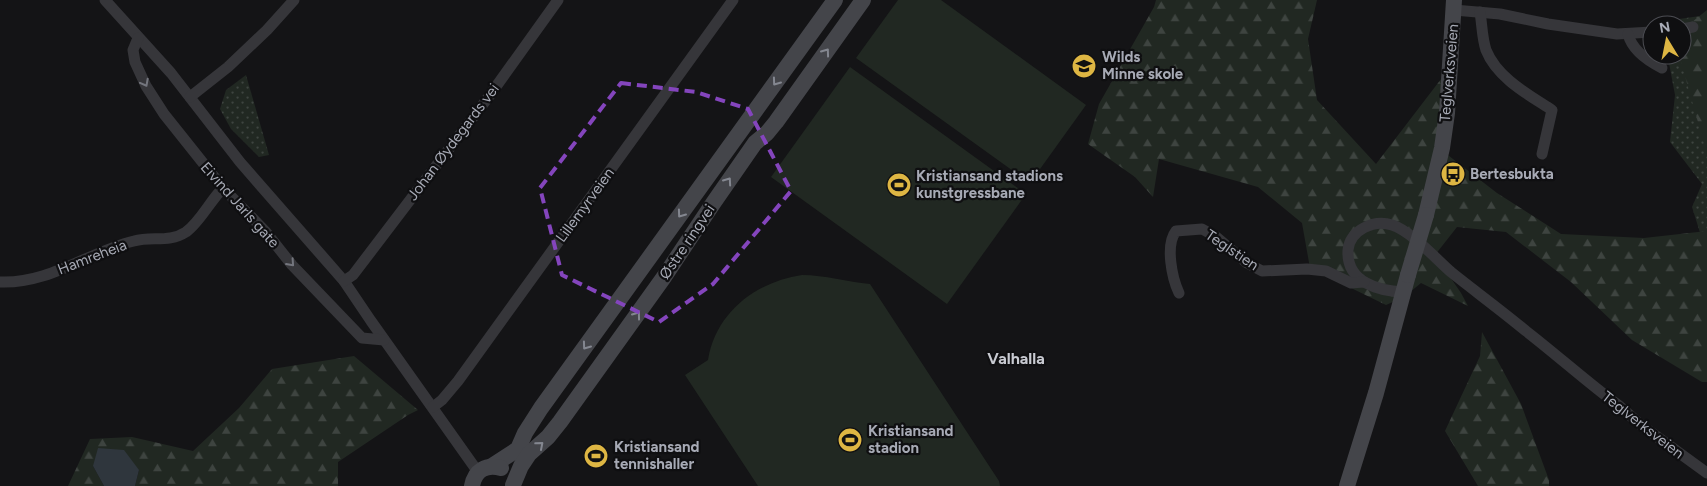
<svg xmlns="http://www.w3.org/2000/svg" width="1707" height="486" font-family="Figtree,sans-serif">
<defs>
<pattern id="grass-dots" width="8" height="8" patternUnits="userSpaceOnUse" patternTransform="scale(1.25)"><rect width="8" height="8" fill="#212822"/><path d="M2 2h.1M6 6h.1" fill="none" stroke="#3e4440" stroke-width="1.8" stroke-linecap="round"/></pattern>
<pattern id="forest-firs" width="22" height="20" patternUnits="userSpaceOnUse" patternTransform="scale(1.25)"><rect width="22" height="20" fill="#212822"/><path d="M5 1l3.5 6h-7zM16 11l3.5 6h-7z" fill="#3e4440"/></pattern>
</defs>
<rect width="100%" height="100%" fill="#141416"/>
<!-- grass -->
<g fill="url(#grass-dots)">
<polygon points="1707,15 1707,255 1692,207 1702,184 1670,142 1675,95 1669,63 1672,55 1682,55 1682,25 1680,25 1679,19"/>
<polygon points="246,75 269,155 259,157 231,129 220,109 226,90"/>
</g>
<!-- forest -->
<g fill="url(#forest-firs)">
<polygon points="1156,0 1317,0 1308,39 1317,100 1376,164 1451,66 1440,149 1497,193 1561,234 1644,238 1707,231 1707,382 1702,382 1632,340 1571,282 1506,232 1457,227 1435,255 1461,293 1468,306 1421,283 1404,297 1386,305 1310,268 1302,223 1258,187 1159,159 1153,197 1135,177 1088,144 1099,104 1154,7"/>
<polygon points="1707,10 1707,154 1679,55 1682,55 1682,30"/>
<polygon points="1482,332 1521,404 1549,480 1549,486 1478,486 1445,431 1480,356"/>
<polygon points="354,356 418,410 408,415 338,462 338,486 135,486 139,470 93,466 104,486 68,486 90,439 132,437 193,451 239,408 272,369"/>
</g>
<!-- garden -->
<g fill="#212822">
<polygon points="898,0 941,0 1086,105 1030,183 856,58"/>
<polygon points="850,67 1026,194 947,304 771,177"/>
<path d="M802,275C825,275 847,282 870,284L999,481L1000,486H758L685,375L708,360C716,312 756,282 802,275Z"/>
</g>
<!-- water -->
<polygon fill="#2f363d" points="98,448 124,450 139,470 135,486 104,486 93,466"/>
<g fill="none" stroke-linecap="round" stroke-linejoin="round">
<!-- street -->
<g stroke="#36363a" stroke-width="11">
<polyline points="105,0 171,73 240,162 344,281 371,321 478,472"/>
<polyline points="1454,10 1500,14 1548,24 1617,34 1652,32"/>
<path d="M1480,12C1482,24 1482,38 1486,50C1497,78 1529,95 1552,110L1542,154"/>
<polyline points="1682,29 1693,27"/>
<path d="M1628,34C1632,50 1648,61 1662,68"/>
<polyline points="138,38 133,50 135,62 146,86 164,114 223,188 265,231 292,265 362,338 384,340"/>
<polyline points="190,97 228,67 267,30 294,0"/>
<polyline points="344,281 353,275 490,95 558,0"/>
<path d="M0,282C50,284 88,252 134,241C152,236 169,243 186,232C200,222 210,201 223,188"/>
<path d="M1404,292C1378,291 1346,282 1348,250C1350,230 1374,219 1392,225C1411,231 1435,258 1451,272C1476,292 1502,311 1526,331C1557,355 1587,382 1618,405L1641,425L1707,473"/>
<path d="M1179,293C1172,278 1165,245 1176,231L1202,229L1215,236L1247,263L1262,271L1307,269L1326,271L1351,283L1364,282"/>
<polyline points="433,407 442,400 458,381 733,0"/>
</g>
<!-- secondary -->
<g stroke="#44454a" stroke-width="16">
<polyline points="1426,215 1442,148 1447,113 1454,0"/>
<polyline points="492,466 518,449 525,433 541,408 835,0"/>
<polyline points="513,485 521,466 529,454 548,437 560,422 664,277 714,202 755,143 767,133 776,122 863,0"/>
<path d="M472,486C475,470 486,464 501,468"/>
<polyline points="1347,486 1376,393 1408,275"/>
</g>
<!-- secondary-bridge -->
<polyline stroke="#44454a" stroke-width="16" points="1408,275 1426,215"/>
</g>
<!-- one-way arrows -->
<defs><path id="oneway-chevron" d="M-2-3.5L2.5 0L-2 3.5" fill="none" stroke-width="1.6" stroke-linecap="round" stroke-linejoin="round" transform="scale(1.25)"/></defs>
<g stroke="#848790">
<use href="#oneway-chevron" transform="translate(826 52) rotate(-54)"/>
<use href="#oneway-chevron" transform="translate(776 82) rotate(126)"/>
<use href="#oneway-chevron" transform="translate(728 181) rotate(-55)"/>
<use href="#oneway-chevron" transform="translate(681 214) rotate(126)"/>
<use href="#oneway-chevron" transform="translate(637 315) rotate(-54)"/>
<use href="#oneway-chevron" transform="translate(586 346) rotate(126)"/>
<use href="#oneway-chevron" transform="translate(540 445) rotate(-41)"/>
</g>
<g stroke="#74767e">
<use href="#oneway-chevron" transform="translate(145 83) rotate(62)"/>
<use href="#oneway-chevron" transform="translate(291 263) rotate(48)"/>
</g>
<!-- marked area -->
<path fill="none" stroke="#8445bd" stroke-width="4" stroke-dasharray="10 6" stroke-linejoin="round" d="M621,83L696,92L748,109L791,191L713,284L659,322L562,275L540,188Z"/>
<!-- icons -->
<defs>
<symbol id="school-disc" viewBox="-11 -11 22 22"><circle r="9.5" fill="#deb643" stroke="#0f0f11"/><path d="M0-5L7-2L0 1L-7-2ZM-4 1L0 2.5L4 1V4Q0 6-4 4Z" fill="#111"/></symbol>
<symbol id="bus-disc" viewBox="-11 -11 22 22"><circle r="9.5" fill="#deb643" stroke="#0f0f11"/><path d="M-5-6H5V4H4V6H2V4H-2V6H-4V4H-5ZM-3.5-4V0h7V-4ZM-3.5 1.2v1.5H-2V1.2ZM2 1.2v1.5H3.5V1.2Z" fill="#111"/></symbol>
<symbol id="stadium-disc" viewBox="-11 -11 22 22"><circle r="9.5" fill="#deb643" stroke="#0f0f11"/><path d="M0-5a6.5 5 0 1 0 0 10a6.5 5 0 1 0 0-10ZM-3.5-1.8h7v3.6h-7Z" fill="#111"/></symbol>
</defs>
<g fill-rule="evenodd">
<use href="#school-disc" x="1070" y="52" width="28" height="28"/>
<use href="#bus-disc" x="1439" y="160" width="28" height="28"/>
<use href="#stadium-disc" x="885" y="171" width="28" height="28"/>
<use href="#stadium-disc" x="836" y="426" width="28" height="28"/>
<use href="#stadium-disc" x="582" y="442" width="28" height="28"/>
</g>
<g text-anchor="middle" stroke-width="4.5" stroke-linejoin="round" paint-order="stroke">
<!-- poi labels -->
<g font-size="15" font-weight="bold" fill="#a7aab5" stroke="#0f0f11" text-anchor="start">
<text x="1102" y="62">Wilds<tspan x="1102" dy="17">Minne skole</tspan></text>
<text x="1470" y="179">Bertesbukta</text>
<text x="916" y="181">Kristiansand stadions<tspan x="916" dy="17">kunstgressbane</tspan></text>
<text x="868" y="436">Kristiansand<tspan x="868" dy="17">stadion</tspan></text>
<text x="614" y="452">Kristiansand<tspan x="614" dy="17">tennishaller</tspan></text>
</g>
<!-- street labels -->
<g font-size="15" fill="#a7aab5" stroke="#0f0f11">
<text transform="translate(1449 73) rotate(-85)" y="5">Teglverksveien</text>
<text transform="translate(453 142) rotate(-53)" y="5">Johan Øydegards vei</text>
<text transform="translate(240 205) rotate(48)" y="5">Eivind Jarls gate</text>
<text transform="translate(585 205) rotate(-54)" y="5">Lillemyrveien</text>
<text transform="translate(687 242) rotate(-56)" y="5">Østre ringvei</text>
<text transform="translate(1232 250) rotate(34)" y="5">Teglstien</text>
<text transform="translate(92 257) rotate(-21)" y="5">Hamreheia</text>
<text transform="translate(1643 425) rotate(38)" y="5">Teglverksveien</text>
</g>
<!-- neighbourhood labels -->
<g font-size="16" font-weight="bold" fill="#c8cad1" stroke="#0f0f11">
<text x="1016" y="364">Valhalla</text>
</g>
</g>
<!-- north arrow -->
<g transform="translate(1667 40) rotate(350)"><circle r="24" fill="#0f0f11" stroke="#4c4d53"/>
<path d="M0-4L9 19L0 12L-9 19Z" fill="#deb643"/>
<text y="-8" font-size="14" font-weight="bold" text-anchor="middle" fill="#a7aab5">N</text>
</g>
</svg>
